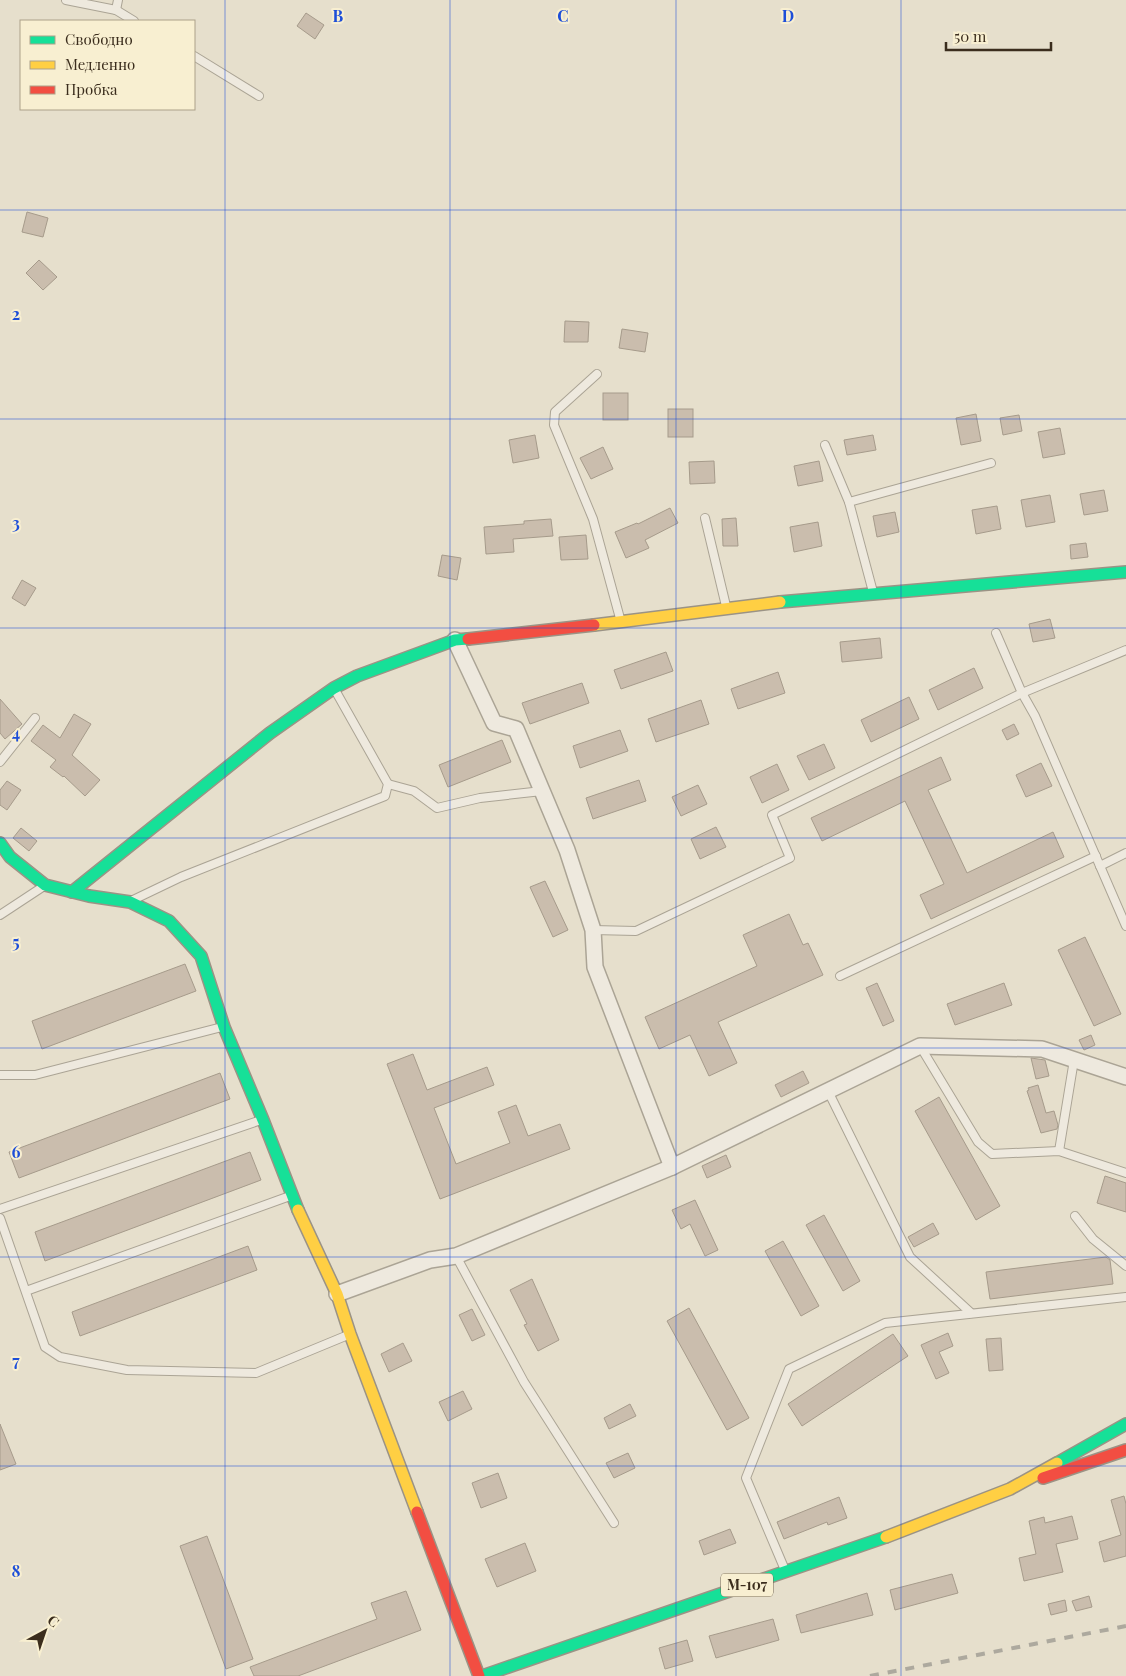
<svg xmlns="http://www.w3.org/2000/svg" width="1126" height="1676" font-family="'Playfair Display',serif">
<rect width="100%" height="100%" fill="#e6dfcc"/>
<!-- building -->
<g fill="#cabdad" stroke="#a69b8b">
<polygon points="306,13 324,25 315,39 297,26"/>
<polygon points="27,212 48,218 43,237 22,232"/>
<polygon points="39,260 57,277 43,290 26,273"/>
<polygon points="565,321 589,322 588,342 564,342"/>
<polygon points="622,329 648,333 645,352 619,348"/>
<rect x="603" y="393" width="25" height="27"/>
<rect x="668" y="409" width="25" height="28"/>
<polygon points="976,414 981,441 961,445 956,418"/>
<polygon points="1019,415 1022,431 1003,435 1000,418"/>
<polygon points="1060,428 1065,454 1043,458 1038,432"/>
<polygon points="535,435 539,458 513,463 509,440"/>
<polygon points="873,435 876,450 847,455 844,440"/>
<polygon points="603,447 613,469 591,479 580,458"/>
<polygon points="714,461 715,483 690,484 689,462"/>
<polygon points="819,461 823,481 798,486 794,466"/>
<polygon points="1104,490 1108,511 1084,515 1080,494"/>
<polygon points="1050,495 1055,522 1026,527 1021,500"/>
<polygon points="997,506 1001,529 976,534 972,510"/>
<polygon points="670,508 678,523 645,540 649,548 626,558 615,532 637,523 638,524"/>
<polygon points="895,512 899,532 877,537 873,516"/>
<polygon points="736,518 738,546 723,546 722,519"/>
<polygon points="551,519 553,536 513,539 514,552 486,554 484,527 524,524 524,521"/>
<polygon points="818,522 822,546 794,552 790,527"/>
<polygon points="586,535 588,559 561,560 559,537"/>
<polygon points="1086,543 1088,557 1071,559 1070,545"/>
<polygon points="442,555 461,558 457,580 438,576"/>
<polygon points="22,580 36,588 25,606 12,598"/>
<polygon points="1050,619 1055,638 1033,642 1029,624"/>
<polygon points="880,638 882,658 842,662 840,642"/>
<polygon points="666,652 673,671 621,689 614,670"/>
<polygon points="974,668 983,688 938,710 929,690"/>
<polygon points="778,672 785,693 738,709 731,689"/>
<polygon points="582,683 589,703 530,724 522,703"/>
<polygon points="909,697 919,719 871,742 861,720"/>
<polygon points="0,699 22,724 5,739 0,733"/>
<polygon points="701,700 709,724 656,742 648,719"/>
<polygon points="74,714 91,724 72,755 100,780 85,796 64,776 63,777 50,767 56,760 31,741 43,725 60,738"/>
<polygon points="1014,724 1019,734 1007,740 1002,730"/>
<polygon points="620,730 628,751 580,768 573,746"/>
<polygon points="502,740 511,762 448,787 439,765"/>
<polygon points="824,744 835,768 809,780 797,756"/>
<polygon points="941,757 951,780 928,790 967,873 1053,832 1064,857 931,919 920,895 944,884 905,801 822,841 811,818"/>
<polygon points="1041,763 1052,786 1026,797 1016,775"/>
<polygon points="777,764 789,790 762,803 750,777"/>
<polygon points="639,780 646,801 593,819 586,798"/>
<polygon points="7,781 21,790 7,810 0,805 0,790"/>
<polygon points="698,785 707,804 681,816 672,797"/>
<polygon points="716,827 726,847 700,859 691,839"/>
<polygon points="21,828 37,841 29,851 13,838"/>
<polygon points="545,881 568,930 553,937 530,887"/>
<polygon points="789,914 803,945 808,943 823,975 718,1022 737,1063 709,1076 690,1035 659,1049 645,1017 757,966 743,935"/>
<polygon points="1085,937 1121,1014 1094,1026 1058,950"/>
<polygon points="185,964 196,991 42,1049 32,1021"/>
<polygon points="877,983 894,1021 883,1026 866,988"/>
<polygon points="1004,983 1012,1005 955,1025 947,1004"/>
<polygon points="1091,1035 1095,1045 1084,1050 1079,1040"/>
<polygon points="413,1054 427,1090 487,1067 494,1085 434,1108 456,1164 510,1143 498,1112 516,1105 528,1136 560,1124 570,1149 440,1199 387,1064"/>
<polygon points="1031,1058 1045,1060 1049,1076 1036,1079"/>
<polygon points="803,1071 809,1083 781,1097 775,1085"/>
<polygon points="220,1073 230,1099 19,1178 9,1152"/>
<polygon points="1038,1085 1046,1113 1054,1111 1058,1125 1057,1129 1041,1133 1027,1091 1029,1090 1028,1088"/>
<polygon points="939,1097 1000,1206 976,1220 915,1111"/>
<polygon points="250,1152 261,1180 45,1261 35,1232"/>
<polygon points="726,1155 731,1167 707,1178 702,1166"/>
<polygon points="1105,1176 1126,1183 1126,1212 1097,1203"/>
<polygon points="695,1200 718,1250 705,1256 690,1224 681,1229 672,1210"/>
<polygon points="824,1215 860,1281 843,1291 806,1225"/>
<polygon points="933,1223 939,1234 914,1247 908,1237"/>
<polygon points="783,1241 819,1306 801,1316 765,1251"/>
<polygon points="248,1246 257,1270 80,1336 72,1312"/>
<polygon points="1106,1257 1110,1260 1113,1284 990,1299 986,1272"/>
<polygon points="532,1279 559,1340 538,1351 524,1325 527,1324 510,1290"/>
<polygon points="689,1308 749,1418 727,1430 667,1321"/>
<polygon points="472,1309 485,1335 472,1341 459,1315"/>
<polygon points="948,1333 953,1346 939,1352 949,1373 936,1379 921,1345"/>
<polygon points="893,1334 908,1356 802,1426 788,1404"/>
<polygon points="1001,1338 1003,1370 989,1371 986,1339"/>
<polygon points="403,1343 412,1361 389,1372 381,1354"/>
<polygon points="463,1391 472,1409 448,1421 439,1402"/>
<polygon points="630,1404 636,1416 609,1429 604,1418"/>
<polygon points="0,1424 16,1464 0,1470"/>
<polygon points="628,1453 635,1468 614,1478 606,1463"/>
<polygon points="498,1473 507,1498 481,1508 472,1483"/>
<polygon points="1124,1496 1126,1504 1126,1556 1104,1562 1099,1542 1121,1535 1111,1500"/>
<polygon points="839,1497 847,1518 828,1525 827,1522 784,1539 777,1522"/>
<polygon points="1072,1516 1078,1539 1056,1544 1063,1572 1024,1581 1019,1558 1036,1554 1029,1521 1044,1517 1045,1523"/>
<polygon points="730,1529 736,1543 704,1555 699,1541"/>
<polygon points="207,1536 253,1659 226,1669 180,1546"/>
<polygon points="525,1543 536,1571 497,1587 485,1559"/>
<polygon points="952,1574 958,1593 895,1610 890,1590"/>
<polygon points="406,1591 421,1630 298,1676 254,1676 250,1667 377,1619 371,1603"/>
<polygon points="867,1593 873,1615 801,1633 796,1615"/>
<polygon points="1089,1596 1092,1607 1076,1611 1072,1601"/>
<polygon points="1065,1600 1067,1611 1051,1615 1048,1604"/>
<polygon points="773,1619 779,1640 716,1658 709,1636"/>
<polygon points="687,1640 693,1661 665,1669 659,1648"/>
</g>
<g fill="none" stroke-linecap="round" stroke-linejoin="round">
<defs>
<g id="lane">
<polyline points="66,0 116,10 134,21"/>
<polyline points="116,10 118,0"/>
<polyline points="194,56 259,96"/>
<polyline points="597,374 555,412 554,425 593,519 621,622"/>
<polyline points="825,445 849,502 873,592"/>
<polyline points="849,502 991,463"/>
<polyline points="705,518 726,606"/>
<polyline points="996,633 1022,693 1035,716 1126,926"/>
<polyline points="0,762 35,718"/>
<polyline points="388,784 414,791 437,808 480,798 542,791"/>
<polyline points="1100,866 1126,853"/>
<polyline points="133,900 181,877 385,796 388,784 335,690"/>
<polyline points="0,915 44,886"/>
<polyline points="593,930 636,931 790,858 772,815 1022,693 1126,650"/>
<polyline points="840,976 1096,856"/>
<polyline points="920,1046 978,1142 992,1154 1059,1151 1126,1173"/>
<polyline points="0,1075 35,1075 222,1027"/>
<polyline points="828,1091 910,1257 971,1313"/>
<polyline points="1059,1151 1074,1060"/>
<polyline points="0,1209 261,1120"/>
<polyline points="1075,1216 1093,1239 1126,1266"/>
<polyline points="0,1218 45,1347 60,1357 127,1370 256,1373 348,1335"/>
<polyline points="456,1256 524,1382 614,1523"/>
<polyline points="26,1291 290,1196"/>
<polyline points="785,1570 746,1478 789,1369 885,1323 1126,1297"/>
</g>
<g id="street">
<polyline points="455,640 494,723 516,729 567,850 593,930 595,967 672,1167"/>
<polyline points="337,1294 430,1260 456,1256 672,1167 920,1046 1042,1049 1126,1077"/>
</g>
<g id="fast">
<polyline points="780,602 1126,572"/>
<polyline points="0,843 10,857 45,885 89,896 130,902 169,921 201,956 224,1027 263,1120 298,1210"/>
<polyline points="72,892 270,733 334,688 357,676 455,640 468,639"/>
<polyline points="1057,1463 1126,1424"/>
<polyline points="482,1676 886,1537"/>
</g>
<g id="slow">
<polyline points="594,625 780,602"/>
<polyline points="298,1210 337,1294 350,1334 417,1512"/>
<polyline points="886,1537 1010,1489 1057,1463"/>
</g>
<g id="jam">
<polyline points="468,639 594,625"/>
<polyline points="1043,1478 1126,1450"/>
<polyline points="417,1512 479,1676"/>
</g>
</defs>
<!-- lane casing -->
<use href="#lane" stroke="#aba495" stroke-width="10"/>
<!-- street casing -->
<use href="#street" stroke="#aba495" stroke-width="18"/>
<!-- fast casing -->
<use href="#fast" stroke="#9b9385" stroke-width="14"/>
<!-- slow casing -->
<use href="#slow" stroke="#9b9385" stroke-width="14"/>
<!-- jam casing -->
<use href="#jam" stroke="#9b9385" stroke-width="14"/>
<!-- lane -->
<use href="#lane" stroke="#eee9de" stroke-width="8"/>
<!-- street -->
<use href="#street" stroke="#eee9de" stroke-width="15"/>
<!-- fast -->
<use href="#fast" stroke="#16e098" stroke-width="11"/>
<!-- slow -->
<use href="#slow" stroke="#ffcf43" stroke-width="11"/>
<!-- jam -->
<use href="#jam" stroke="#f24e42" stroke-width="11"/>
<!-- rail -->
<polyline stroke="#ada99e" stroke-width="4" stroke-dasharray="9 9" stroke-linecap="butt" points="870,1676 1126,1626"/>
</g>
<!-- grid -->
<path fill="none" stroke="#1d4ed8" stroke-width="1" stroke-opacity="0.55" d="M225,0V1676M450,0V1676M676,0V1676M901,0V1676M0,210H1126M0,419H1126M0,628H1126M0,838H1126M0,1048H1126M0,1257H1126M0,1466H1126"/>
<g text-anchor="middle" stroke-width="4" stroke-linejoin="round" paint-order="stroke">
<!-- shield labels -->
<rect fill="#f8efd1" stroke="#746753" stroke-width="1" x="721" y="1573.5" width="52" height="23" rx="4"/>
<g font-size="14" font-weight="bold" fill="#3b2d1d">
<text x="747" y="1590">М-107</text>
</g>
</g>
<g font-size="16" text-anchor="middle" font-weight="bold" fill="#1d4ed8" stroke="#f8efd1" stroke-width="4" stroke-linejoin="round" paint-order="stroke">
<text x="338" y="22">B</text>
<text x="563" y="22">C</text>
<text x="788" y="22">D</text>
<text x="16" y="320">2</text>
<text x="16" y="529">3</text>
<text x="16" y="739">4</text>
<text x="16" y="948">5</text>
<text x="16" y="1158">6</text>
<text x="16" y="1367">7</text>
<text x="16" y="1577">8</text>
</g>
<!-- legend -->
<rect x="20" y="20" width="175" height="90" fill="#f8efd1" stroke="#aca189"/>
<rect x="30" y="36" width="25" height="8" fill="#16e098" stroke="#aca189"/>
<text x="65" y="45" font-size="15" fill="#3b2d1d">Свободно</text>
<rect x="30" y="61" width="25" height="8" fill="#ffcf43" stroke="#aca189"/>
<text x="65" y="70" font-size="15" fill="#3b2d1d">Медленно</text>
<rect x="30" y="86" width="25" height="8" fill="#f24e42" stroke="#aca189"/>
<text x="65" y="95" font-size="15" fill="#3b2d1d">Пробка</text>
<!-- north arrow -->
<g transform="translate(45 1631) rotate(40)" stroke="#f8efd1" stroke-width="4" paint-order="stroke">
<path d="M0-4L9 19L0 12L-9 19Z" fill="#3b2d1d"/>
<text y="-8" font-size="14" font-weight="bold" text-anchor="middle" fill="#3b2d1d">С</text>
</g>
<!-- scale -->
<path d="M946 42v8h105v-8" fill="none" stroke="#3b2d1d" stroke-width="2.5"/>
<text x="954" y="42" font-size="15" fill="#3b2d1d" stroke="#f8efd1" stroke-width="4" paint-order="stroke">50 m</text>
</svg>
